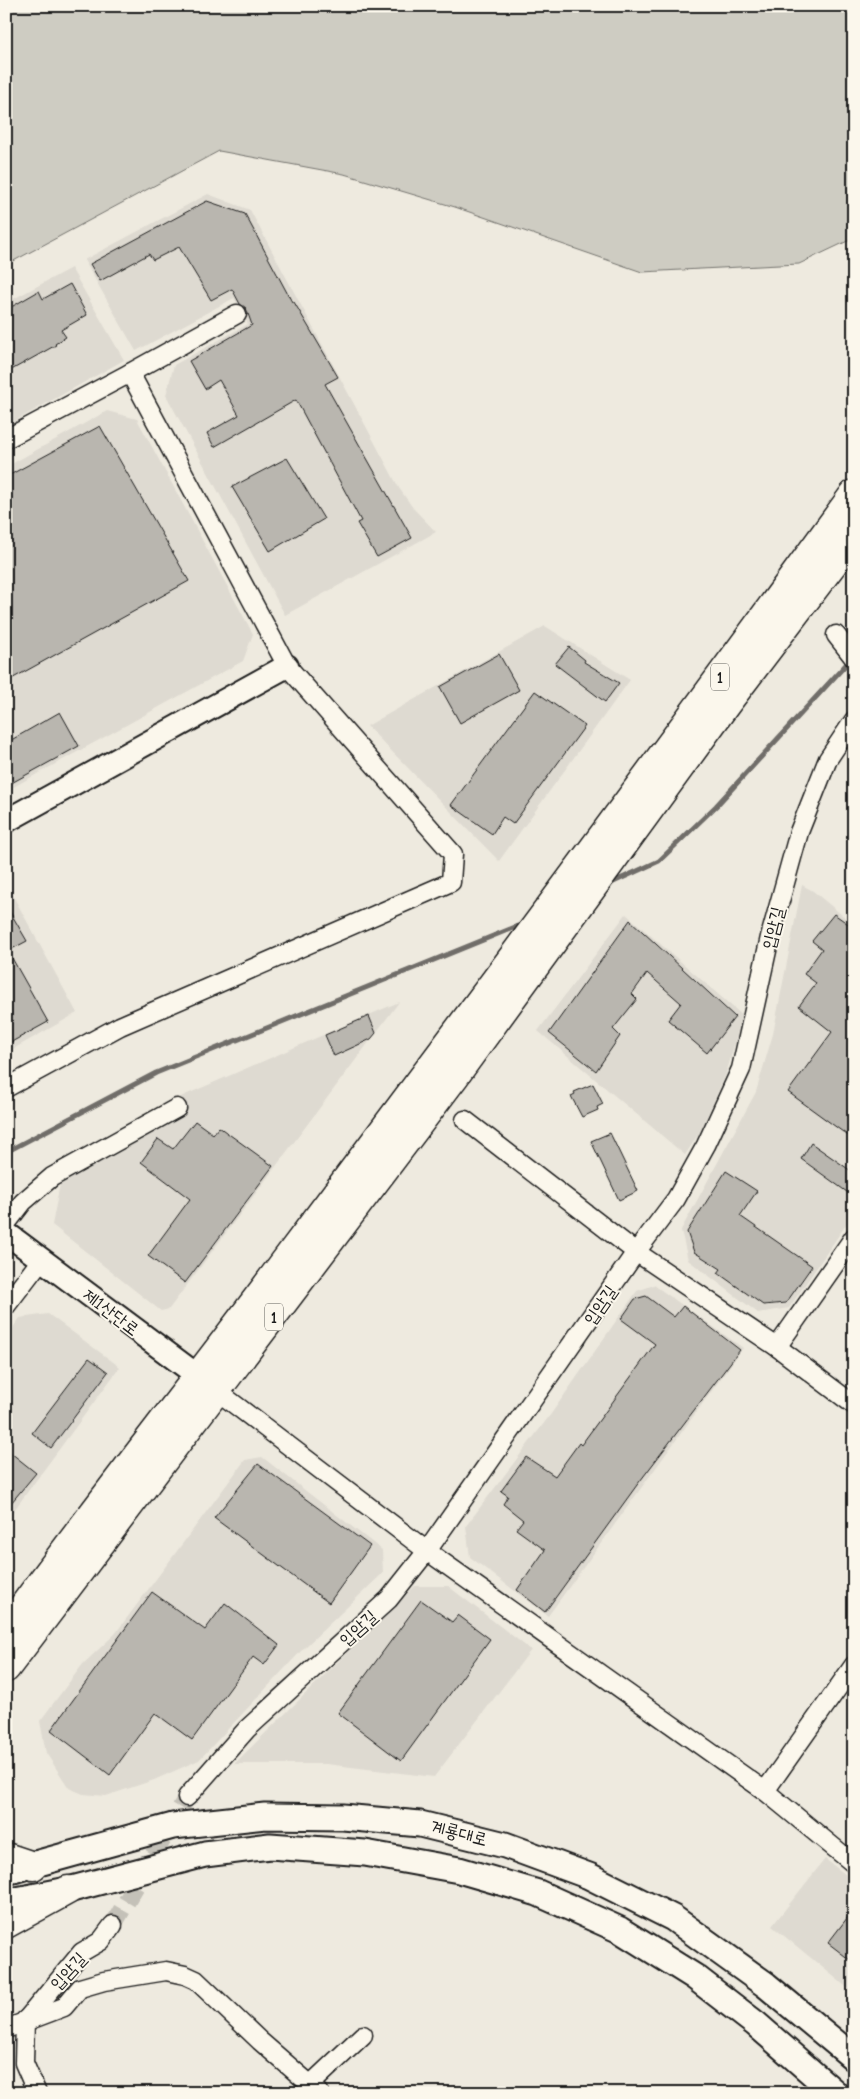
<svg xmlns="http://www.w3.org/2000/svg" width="860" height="2099" font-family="'Comic Neue','Poor Story',sans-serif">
<rect width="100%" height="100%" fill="#eeeadf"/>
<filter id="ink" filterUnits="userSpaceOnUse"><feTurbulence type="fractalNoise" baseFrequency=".02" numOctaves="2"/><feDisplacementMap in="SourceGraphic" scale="10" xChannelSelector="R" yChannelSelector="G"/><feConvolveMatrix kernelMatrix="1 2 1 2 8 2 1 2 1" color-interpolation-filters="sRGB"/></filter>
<g filter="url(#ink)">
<!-- built -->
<g fill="#dedad1">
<polygon points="208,194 250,210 399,488 413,508 436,532 285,615 166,395 174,365 248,324 234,298 136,351 84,260"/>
<polygon points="71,268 124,360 6,426 6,303"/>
<polygon points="107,411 137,419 253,634 243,661 6,791 6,467"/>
<polygon points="545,626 630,680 499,861 367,726"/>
<polygon points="6,883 77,1013 6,1053"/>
<polygon points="802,885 813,891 854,925 854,1213 789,1308 758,1313 688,1260 681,1230 756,1092 773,1034"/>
<polygon points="626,914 743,1016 726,1074 700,1132 685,1155 538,1031"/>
<polygon points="399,1002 169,1309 161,1311 52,1225 60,1184 159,1126 183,1114 176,1099"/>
<polygon points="654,1285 743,1348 548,1616 470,1557 466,1526 551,1414 637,1291"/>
<polygon points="48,1314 120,1367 6,1521 6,1337 20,1318"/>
<polygon points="262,1457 382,1550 383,1573 303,1649 199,1760 154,1780 106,1796 83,1794 69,1788 46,1753 40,1721 83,1664 115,1634 245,1460"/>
<polygon points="415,1586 448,1586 531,1650 434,1777 326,1764 234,1764"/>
<polygon points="825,1859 854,1881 854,1986 850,1990 772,1926"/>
</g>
<!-- green -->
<polygon fill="#ceccc2" stroke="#75746f" points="6,6 854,6 854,238 799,264 642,272 455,207 344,174 219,151 6,265"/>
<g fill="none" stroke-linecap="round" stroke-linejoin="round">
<!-- stream -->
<g stroke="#6f6d69" stroke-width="5">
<polyline points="607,885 659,861 716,806 852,658"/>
<polyline points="6,1152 156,1073 525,923"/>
</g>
</g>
<!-- building -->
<g fill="#b9b6af" stroke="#1c1c1c">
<polygon points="207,201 245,214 292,302 294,302 338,377 325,384 412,538 377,557 357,523 361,521 296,400 214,447 207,433 239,415 219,380 205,389 189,361 252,325 246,308 240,304 232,289 211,300 179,247 153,260 149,254 100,281 90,264"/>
<polygon points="70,284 87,315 61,330 66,337 55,344 56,345 6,373 6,310 39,291 43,299"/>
<polygon points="100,426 189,581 6,682 6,477"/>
<polygon points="287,458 324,519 270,551 232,487"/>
<polygon points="569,647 585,660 584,662 619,683 605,702 555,664"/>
<polygon points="499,654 519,690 460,723 440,687"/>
<polygon points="535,691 585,726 513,824 503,817 492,834 451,805"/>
<polygon points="60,712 79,746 6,786 6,743"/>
<polygon points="6,905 27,941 8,951 48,1022 6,1045"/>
<polygon points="834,914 854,928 854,1140 788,1092 832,1032 799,1006 816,983 804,974 822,949 812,941"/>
<polygon points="630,920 735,1017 707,1053 668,1020 681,1003 647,973 632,994 637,999 613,1029 620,1036 596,1071 549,1033"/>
<polygon points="369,1016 376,1033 371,1039 334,1056 325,1035"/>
<polygon points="593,1084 603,1104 597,1107 598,1110 582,1117 571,1096 575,1094 574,1092"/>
<polygon points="195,1121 213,1134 219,1127 273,1166 185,1283 148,1256 190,1199 141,1162 158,1139 173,1149"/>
<polygon points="610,1133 638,1191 619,1200 591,1141"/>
<polygon points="811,1143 854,1173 854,1197 801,1159"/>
<polygon points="726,1171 757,1191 740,1216 812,1266 786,1303 763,1305 718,1273 721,1269 694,1252 687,1232"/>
<polygon points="646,1296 674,1317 683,1306 740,1350 637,1485 545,1612 517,1590 545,1550 516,1529 523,1520 503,1504 508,1496 501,1491 526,1457 555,1476 579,1443 581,1445 655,1344 621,1319 635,1299"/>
<polygon points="89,1358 108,1372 51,1448 32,1433"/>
<polygon points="6,1449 36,1473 6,1509"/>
<polygon points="258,1464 370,1546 329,1603 214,1518"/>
<polygon points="152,1592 205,1630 225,1603 279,1645 264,1665 253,1657 192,1740 155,1713 110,1775 51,1730"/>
<polygon points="421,1600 452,1622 458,1615 490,1639 401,1761 338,1713"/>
<polygon points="854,1909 854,1963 828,1943"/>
</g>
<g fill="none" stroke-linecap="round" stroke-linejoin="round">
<!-- minor-tunnel -->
<polyline stroke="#c4c1b8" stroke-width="18" stroke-dasharray="18 9" stroke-linecap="butt" points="113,1925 187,1797"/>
<defs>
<g id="minor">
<polyline points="130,373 237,314"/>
<polyline points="6,439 130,373 287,666 453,854 451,882 120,1026 6,1088"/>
<polyline points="836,635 854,658"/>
<polyline points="465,1120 636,1252 777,1347 854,1405"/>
<polyline points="6,1224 23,1202 52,1177 177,1108"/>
<polyline points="6,1306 41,1260"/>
<polyline points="777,1347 854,1237"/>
<polyline points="217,1391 427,1551 765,1791 854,1864"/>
<polyline points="765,1791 854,1665"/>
<polyline points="187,1797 247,1729 389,1599 427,1551 636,1252 676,1199 706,1145 741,1069 770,937 799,832 828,759 854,720"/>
<polyline points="25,2020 24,2063 37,2093"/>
<polyline points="26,2020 82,1952 101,1941 113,1925"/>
<polyline points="6,2029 64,2007 80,1988 104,1981 166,1971 185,1975 196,1980 260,2041 320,2093"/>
<polyline points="310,2085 363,2035"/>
</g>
<g id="tertiary">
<polyline points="6,821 287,666"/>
<polyline points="6,1233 210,1385"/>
</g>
<g id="secondary">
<polyline points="6,1872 173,1826 265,1816 343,1817 420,1824 505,1845 589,1876 673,1918 766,1985 854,2058"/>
<polyline points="6,1902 68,1890 205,1854 270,1846 365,1853 459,1870 538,1893 620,1930 695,1977 756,2024 835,2093"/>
</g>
<g id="primary">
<path d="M6,1630C94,1509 187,1392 277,1272C471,1014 664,755 854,494"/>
<polyline points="6,1668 455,1076 726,704 854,536"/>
<polyline points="6,1857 33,1866"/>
<polyline points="6,1924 68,1890"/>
</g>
</defs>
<!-- minor casing -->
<use href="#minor" stroke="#1c1c1c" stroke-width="21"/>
<!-- tertiary casing -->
<use href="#tertiary" stroke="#1c1c1c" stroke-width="26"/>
<!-- secondary casing -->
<use href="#secondary" stroke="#1c1c1c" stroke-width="29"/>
<!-- primary casing -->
<use href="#primary" stroke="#1c1c1c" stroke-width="31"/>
<!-- minor -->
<use href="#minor" stroke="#fbf7ec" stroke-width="18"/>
<!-- tertiary -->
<use href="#tertiary" stroke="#fbf7ec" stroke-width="22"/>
<!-- secondary -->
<use href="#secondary" stroke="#fbf7ec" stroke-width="25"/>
<!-- primary -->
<use href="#primary" stroke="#fbf7ec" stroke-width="28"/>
</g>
</g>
<g text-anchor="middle" stroke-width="4" stroke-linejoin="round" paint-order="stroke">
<!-- shield labels -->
<g fill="#fbf7ec" stroke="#5f5e5a" stroke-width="1">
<rect x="711" y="663.5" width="18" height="27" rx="4"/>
<rect x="265" y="1303.5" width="18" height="27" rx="4"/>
</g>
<g font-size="16" font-weight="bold" fill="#1c1c1c">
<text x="720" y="683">1</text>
<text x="274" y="1323">1</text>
</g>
<!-- street labels -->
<g font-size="18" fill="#1c1c1c" stroke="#fbf7ec">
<text transform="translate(773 928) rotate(-76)" y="6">입암길</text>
<text transform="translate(600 1305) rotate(-55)" y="6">입암길</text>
<text transform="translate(111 1312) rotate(37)" y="6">제1산단로</text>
<text transform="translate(358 1628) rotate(-42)" y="6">입암길</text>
<text transform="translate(459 1833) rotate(14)" y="6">계룡대로</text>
<text transform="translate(68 1971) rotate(-47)" y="6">입암길</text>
</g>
</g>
<!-- margin -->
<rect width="860" height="2099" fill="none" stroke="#fbf7ec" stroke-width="25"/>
<rect x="12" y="12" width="835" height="2074" fill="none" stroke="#1c1c1c" stroke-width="2" filter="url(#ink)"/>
</svg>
